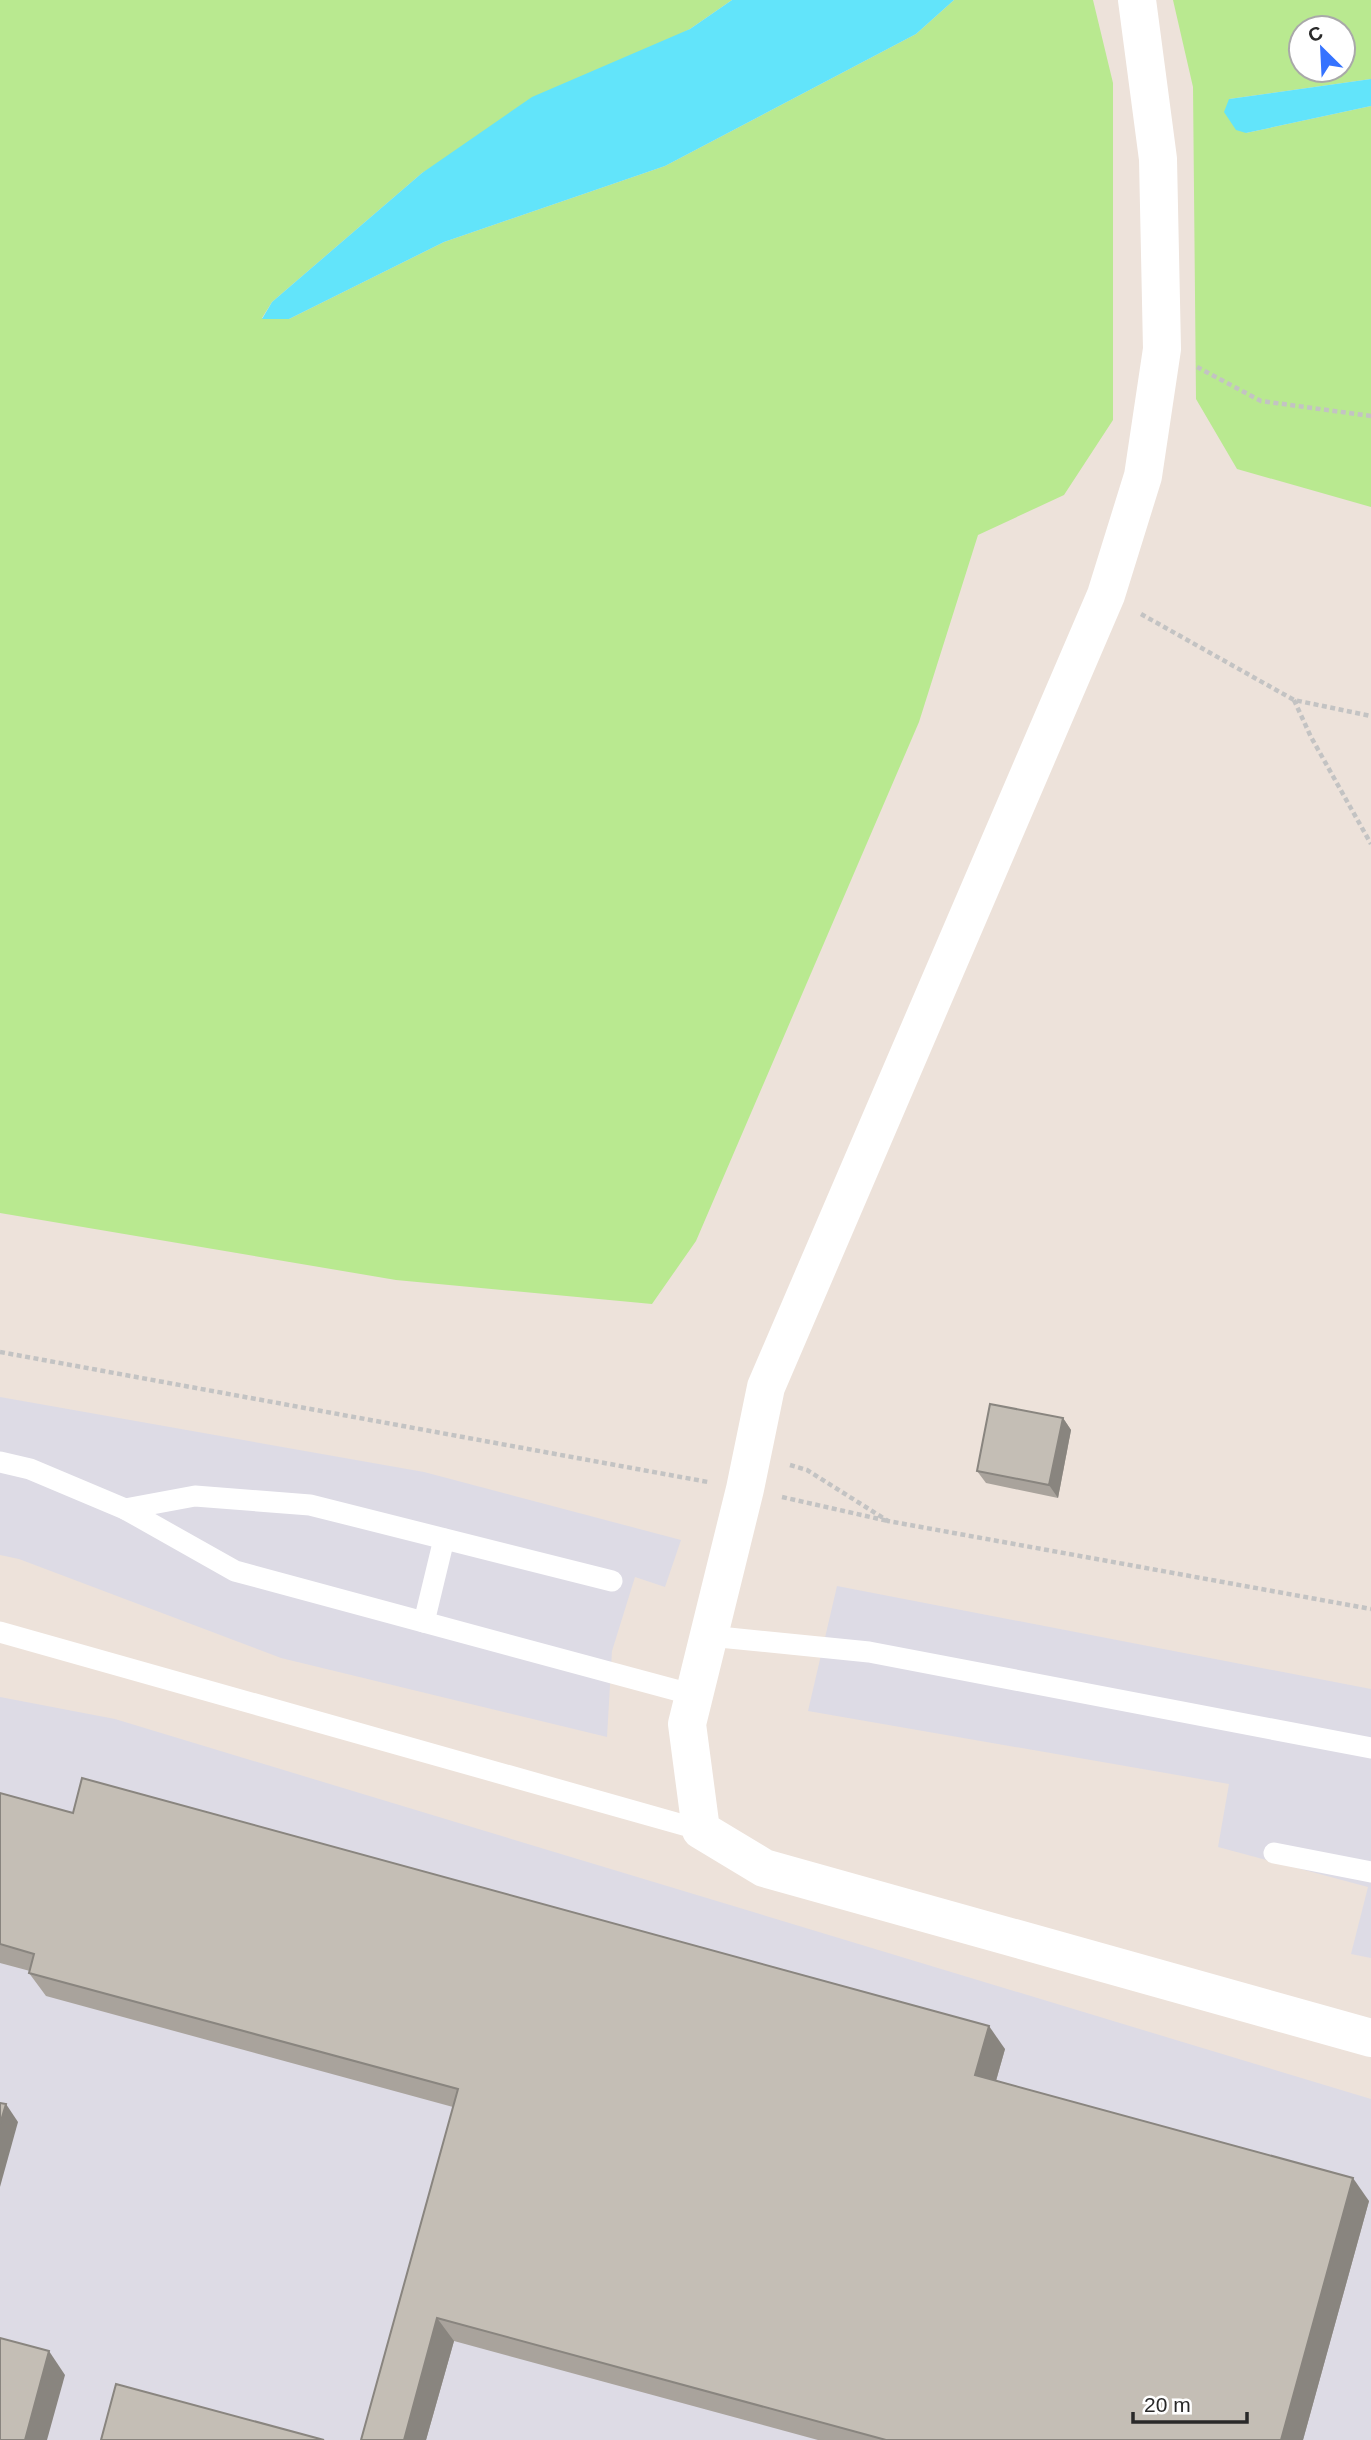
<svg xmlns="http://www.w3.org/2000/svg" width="1371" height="2440" font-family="Helvetica,sans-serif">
<rect width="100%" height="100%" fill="#ede2da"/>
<!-- industrial -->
<g fill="#dddbe5">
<polygon points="0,1397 424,1472 681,1540 665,1587 635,1577 612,1651 607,1737 281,1658 19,1559 0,1555"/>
<polygon points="837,1586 1371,1689 1371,1958 1351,1954 1368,1887 1218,1847 1229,1784 808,1711"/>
<polygon points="0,1697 115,1719 1371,2099 1371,2440 0,2440"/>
</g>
<!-- green -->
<g fill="#b9e990" fill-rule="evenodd">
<polygon points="0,0 732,0 690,29 422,173 272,302 262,318 289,319 444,242 665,166 916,34 954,0 1093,0 1113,83 1113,420 1064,495 978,535 919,722 696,1241 652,1304 396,1280 0,1213"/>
<path d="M1173,0H1371V79L1229,99L1246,133L1371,106V507L1237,469L1196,399L1193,87ZM1301,28H1343V70H1301Z"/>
</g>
<!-- water -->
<g fill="#62e4fa">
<polygon points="732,0 954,0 916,34 665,166 444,242 289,319 262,319 272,302 422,173 532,97 690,29"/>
<polygon points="1371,79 1371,106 1246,133 1236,130 1224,112 1229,99"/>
</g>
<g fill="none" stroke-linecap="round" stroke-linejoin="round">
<!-- path -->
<g stroke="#c3c3c3" stroke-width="4.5" stroke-dasharray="5 3.5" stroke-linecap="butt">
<polyline points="1197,367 1261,401 1371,416"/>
<polyline points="1141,614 1294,700 1371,716"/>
<polyline points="1294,700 1311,737 1371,844"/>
<polyline points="0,1352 708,1482"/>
<polyline points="790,1465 807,1470 888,1521 1371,1609"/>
<polyline points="782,1497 888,1521"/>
</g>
<!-- service -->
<g stroke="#fff" stroke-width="21">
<polyline points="0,1462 30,1469 125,1509 235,1571 694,1695"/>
<polyline points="125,1509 195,1496 310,1505 612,1581"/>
<polyline points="424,1622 444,1539"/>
<polyline points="0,1632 701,1830"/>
<polyline points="709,1636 869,1652 1371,1748"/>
<polyline points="1274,1853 1371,1872"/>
</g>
<!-- minor -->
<polyline stroke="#fff" stroke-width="38" points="1137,0 1158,159 1162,349 1143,476 1106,595 766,1387 745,1489 687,1724 701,1830 764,1868 1371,2038"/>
</g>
<!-- wall -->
<g fill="#a9a39c">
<polygon points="1063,1418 1071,1430 1058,1498 986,1483 977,1471"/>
<polygon points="0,1793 73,1813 1005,2049 996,2081 1369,2201 1303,2440 818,2440 454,2341 426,2440 361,2440 453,2107 46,1996 29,1973 30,1971 0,1963"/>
</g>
<!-- shaded-wall -->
<g fill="#89857f">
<polygon points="1063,1418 1071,1430 1058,1498 1049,1485"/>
<polygon points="989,2026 1005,2049 991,2098 975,2075"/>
<polygon points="6,2104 18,2122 0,2187 0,2124"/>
<polygon points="1353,2178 1369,2201 1303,2440 1281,2440"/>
<polygon points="437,2318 454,2341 426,2440 404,2440"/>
<polygon points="49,2351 65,2375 47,2440 25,2440"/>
</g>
<!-- building -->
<g fill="#c4beb5" stroke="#89857f" stroke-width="2">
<polygon points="990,1404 1063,1418 1049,1485 977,1471"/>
<polygon points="82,1778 989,2026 975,2075 1353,2178 1281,2440 886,2440 437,2318 404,2440 361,2440 458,2089 29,1973 34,1954 0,1944 0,1793 73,1813"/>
<polygon points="0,2103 6,2104 0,2124"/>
<polygon points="0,2338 49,2351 25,2440 0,2440"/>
<polygon points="116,2384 324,2440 101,2440"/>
</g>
<!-- north arrow -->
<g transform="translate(1322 49) rotate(336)"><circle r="33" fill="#ffffff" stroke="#a9a9a9" stroke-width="2"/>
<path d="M0-5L12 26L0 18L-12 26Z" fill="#3573ff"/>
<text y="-10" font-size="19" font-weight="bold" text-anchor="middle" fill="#292929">С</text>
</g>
<!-- scale -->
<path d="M1133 2412v10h114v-10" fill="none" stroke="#292929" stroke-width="3.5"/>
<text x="1144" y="2412" font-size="21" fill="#292929" stroke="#ffffff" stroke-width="5" paint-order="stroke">20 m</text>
</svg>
